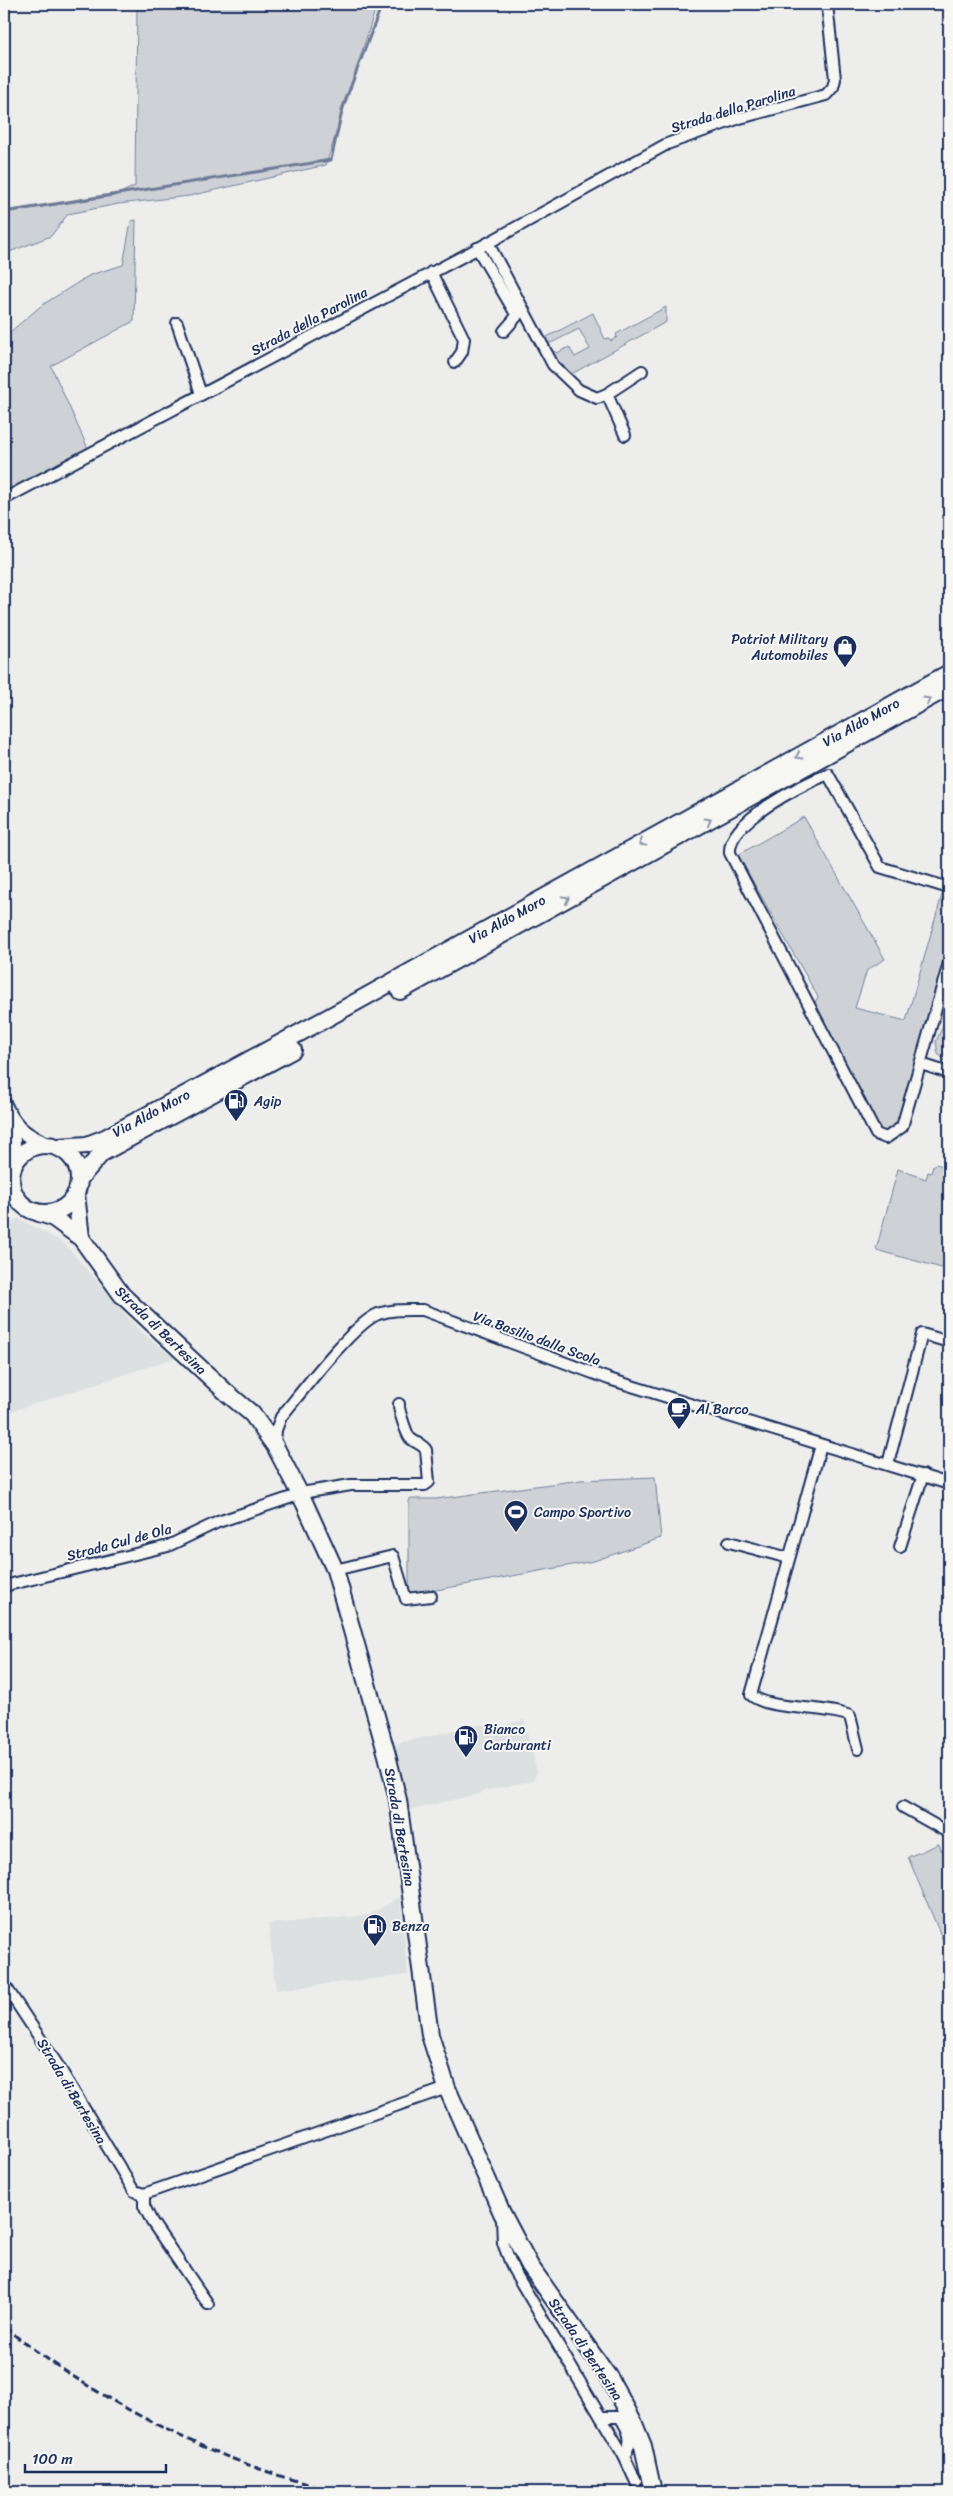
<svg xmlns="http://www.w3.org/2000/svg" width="953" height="2496" font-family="Sriracha,sans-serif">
<rect width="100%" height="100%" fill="#edeeec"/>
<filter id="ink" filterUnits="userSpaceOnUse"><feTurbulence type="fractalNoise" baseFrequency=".02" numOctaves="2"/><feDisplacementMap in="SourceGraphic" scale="10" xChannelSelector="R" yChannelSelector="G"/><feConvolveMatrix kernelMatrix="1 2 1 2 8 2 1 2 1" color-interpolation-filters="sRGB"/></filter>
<g filter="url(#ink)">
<!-- built -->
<g fill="#dde0e1">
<polygon points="18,1218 64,1243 141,1332 175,1358 4,1414 4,1228"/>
<polygon points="524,1720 537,1772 533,1781 484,1791 480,1794 410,1810 394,1744 483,1724 491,1728"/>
<polygon points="400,1897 408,1975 276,1990 268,1924 369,1915"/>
</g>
<!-- green -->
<g fill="#ced2d7" stroke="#74809a">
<polygon points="137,4 377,4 326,165 189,196 118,204 68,214 51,236 4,254 4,213 114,196 135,186"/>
<polygon points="136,220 134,321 51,366 90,453 4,499 4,465 9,446 4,424 4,337 42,305 90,275 123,265 131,221"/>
<polygon points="666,307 666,322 566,377 549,352 552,350 557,353 569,347 575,357 590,349 579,329 551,343 544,342 543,339 593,313 605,339 609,338 611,341 617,337 616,334"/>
<polygon points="804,817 885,959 867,970 855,1008 906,1021 942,895 949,897 949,942 895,1129 886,1133 877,1129 814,1004 818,997 738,855"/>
<polygon points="943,1025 949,1027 949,1064 938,1054 936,1042"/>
<polygon points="936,1164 949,1168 949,1270 876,1250 898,1169 926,1179 928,1172 931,1173 933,1166"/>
<polygon points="655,1477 661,1538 594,1561 409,1595 409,1499 436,1499 581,1480"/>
<polygon points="939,1844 941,1850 949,1856 949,1955 908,1857"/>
</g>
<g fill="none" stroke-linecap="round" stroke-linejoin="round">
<!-- stream -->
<polyline stroke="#6e7a96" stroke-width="3" points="4,212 331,160 343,107 382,4"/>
<defs>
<g id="street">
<polyline points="488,243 553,365 579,390 597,398 607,394 625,435"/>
<polyline points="477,248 517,316 504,331"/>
<polyline points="431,272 464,339 462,352 455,362"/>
<polyline points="177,323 201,394"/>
<polyline points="607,394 642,371"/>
<polyline points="4,499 488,243 667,144 740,118 826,95 833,87 835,79 827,4"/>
<path d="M949,888L880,867L828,774C802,785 727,821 730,853L876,1134L886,1138L902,1127L949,963"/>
<polyline points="921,1064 949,1073"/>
<path d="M275,1445L276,1430L281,1417C300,1394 353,1324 378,1314C393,1309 407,1310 423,1310L609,1379L949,1484"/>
<path d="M821,1445L751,1695C769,1711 823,1705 850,1716L858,1749"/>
<polyline points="888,1464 922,1334 949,1342"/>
<polyline points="729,1542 789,1558"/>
<polyline points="900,1547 923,1475"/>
<polyline points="335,1570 393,1556 406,1599 431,1596"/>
<path d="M4,1586L168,1546L218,1522L307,1492L351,1485H425L429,1482L426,1450C422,1444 415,1443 410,1438C407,1435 398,1409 399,1404"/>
<polyline points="903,1807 949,1833"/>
<polyline points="4,1984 59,2067 134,2191 144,2194 144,2206 152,2222 208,2304"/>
<polyline points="144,2194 447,2088"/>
<polyline points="502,2218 503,2243 513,2269 624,2456 636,2482"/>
<path d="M601,2417H620C629,2431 634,2441 624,2456"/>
</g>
<g id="secondary">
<path d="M4,1105C14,1127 24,1135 46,1144"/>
<polyline points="12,1121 14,1166"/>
</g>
<g id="primary">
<polyline points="400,991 949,687"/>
<circle cx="45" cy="1179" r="34"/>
<polyline points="58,1147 87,1145 105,1138 329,1017 949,673"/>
<polyline points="80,1178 102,1153 293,1050"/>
<polyline points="76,1194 81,1238"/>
<polyline points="39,1213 52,1217 81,1238 122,1295 227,1393 252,1414 275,1446 305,1504 335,1570 387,1755 398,1800 430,2035 447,2088 502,2213 530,2266 610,2379 632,2419 643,2446 653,2492"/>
</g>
</defs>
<!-- street casing -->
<use href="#street" stroke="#1b2f5e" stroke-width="14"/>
<!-- secondary casing -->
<use href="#secondary" stroke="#1b2f5e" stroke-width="18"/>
<!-- primary casing -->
<use href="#primary" stroke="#1b2f5e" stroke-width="20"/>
<!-- street -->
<use href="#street" stroke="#f6f6f2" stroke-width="10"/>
<!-- secondary -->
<use href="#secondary" stroke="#f6f6f2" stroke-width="14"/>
<!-- primary -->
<use href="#primary" stroke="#f6f6f2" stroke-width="16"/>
<!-- rail -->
<path stroke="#1b2f5e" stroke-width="3" stroke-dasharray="8 4" stroke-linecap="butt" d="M4,2327C101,2403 217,2463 337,2492"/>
</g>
<!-- one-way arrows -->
<defs><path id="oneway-chevron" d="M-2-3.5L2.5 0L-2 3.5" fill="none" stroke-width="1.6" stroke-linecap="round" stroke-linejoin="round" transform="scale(1.25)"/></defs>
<g stroke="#8892a8">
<use href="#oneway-chevron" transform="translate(927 700) rotate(-29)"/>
<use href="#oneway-chevron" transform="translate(799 756) rotate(151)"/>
<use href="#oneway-chevron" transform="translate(708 821) rotate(-29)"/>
<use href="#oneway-chevron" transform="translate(642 843) rotate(151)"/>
<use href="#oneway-chevron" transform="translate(566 899) rotate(-29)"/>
</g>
</g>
<!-- icons -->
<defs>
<symbol id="shop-pin" viewBox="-11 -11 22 30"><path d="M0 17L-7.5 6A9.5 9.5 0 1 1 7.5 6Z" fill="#1b2f5e" stroke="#f6f6f2"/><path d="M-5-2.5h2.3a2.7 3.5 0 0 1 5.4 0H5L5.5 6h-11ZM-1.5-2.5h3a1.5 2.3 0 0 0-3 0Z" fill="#fff"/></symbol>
<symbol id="fuel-pin" viewBox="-11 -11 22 30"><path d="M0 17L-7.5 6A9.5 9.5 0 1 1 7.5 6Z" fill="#1b2f5e" stroke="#f6f6f2"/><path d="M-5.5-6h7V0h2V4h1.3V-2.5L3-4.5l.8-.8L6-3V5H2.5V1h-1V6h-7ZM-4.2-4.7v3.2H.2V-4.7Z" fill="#fff"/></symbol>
<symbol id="cafe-pin" viewBox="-11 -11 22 30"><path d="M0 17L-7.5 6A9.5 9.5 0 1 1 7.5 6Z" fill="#1b2f5e" stroke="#f6f6f2"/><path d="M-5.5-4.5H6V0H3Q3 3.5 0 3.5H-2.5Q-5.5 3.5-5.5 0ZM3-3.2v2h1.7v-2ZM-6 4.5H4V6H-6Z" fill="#fff"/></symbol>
<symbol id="stadium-pin" viewBox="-11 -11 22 30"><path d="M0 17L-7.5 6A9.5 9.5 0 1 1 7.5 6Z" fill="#1b2f5e" stroke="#f6f6f2"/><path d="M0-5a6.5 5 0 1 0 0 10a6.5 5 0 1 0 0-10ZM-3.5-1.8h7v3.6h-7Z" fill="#fff"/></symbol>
</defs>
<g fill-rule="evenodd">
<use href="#shop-pin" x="831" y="633" width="28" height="38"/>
<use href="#fuel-pin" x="222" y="1087" width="28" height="38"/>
<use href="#cafe-pin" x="665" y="1395" width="28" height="38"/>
<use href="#stadium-pin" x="502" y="1498" width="28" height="38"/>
<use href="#fuel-pin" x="452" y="1723" width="28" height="38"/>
<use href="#fuel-pin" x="361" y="1912" width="28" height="38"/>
</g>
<g text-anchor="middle" stroke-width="4" stroke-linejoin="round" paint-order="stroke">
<!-- street labels -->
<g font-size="14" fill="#1b2f5e" stroke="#f6f6f2">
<text transform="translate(733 109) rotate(-17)" y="5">Strada della Parolina</text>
<text transform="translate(309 321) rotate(-28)" y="5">Strada della Parolina</text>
<text transform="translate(861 722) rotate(-29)" y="5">Via Aldo Moro</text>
<text transform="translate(507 919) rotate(-29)" y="5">Via Aldo Moro</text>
<text transform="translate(151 1113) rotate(-28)" y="5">Via Aldo Moro</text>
<text transform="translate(161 1330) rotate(44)" y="5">Strada di Bertesina</text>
<text transform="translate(537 1338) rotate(20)" y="5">Via Basilio dalla Scola</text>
<text transform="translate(119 1542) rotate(-15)" y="5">Strada Cul de Ola</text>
<text transform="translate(400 1827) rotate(80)" y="5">Strada di Bertesina</text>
<text transform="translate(72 2091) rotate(59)" y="5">Strada di Bertesina</text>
<text transform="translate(586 2349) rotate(56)" y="5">Strada di Bertesina</text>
</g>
<!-- poi labels -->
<g font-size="14" fill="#1b2f5e" stroke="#f6f6f2" text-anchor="start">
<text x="828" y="644" text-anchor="end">Patriot Military<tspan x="828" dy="16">Automobiles</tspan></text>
<text x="254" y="1106">Agip</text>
<text x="696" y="1414">Al Barco</text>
<text x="534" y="1517">Campo Sportivo</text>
<text x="484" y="1734">Bianco<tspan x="484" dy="16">Carburanti</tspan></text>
<text x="392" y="1931">Benza</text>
</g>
</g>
<!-- margin -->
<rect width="953" height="2496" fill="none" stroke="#f6f6f2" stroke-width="20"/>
<rect x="10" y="10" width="933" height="2476" fill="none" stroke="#1b2f5e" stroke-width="2" filter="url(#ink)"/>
<!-- scale -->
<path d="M25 2464v8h141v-8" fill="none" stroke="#1b2f5e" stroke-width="2.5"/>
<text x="32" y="2464" font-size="15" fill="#1b2f5e" stroke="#f6f6f2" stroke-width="4" paint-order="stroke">100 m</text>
</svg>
